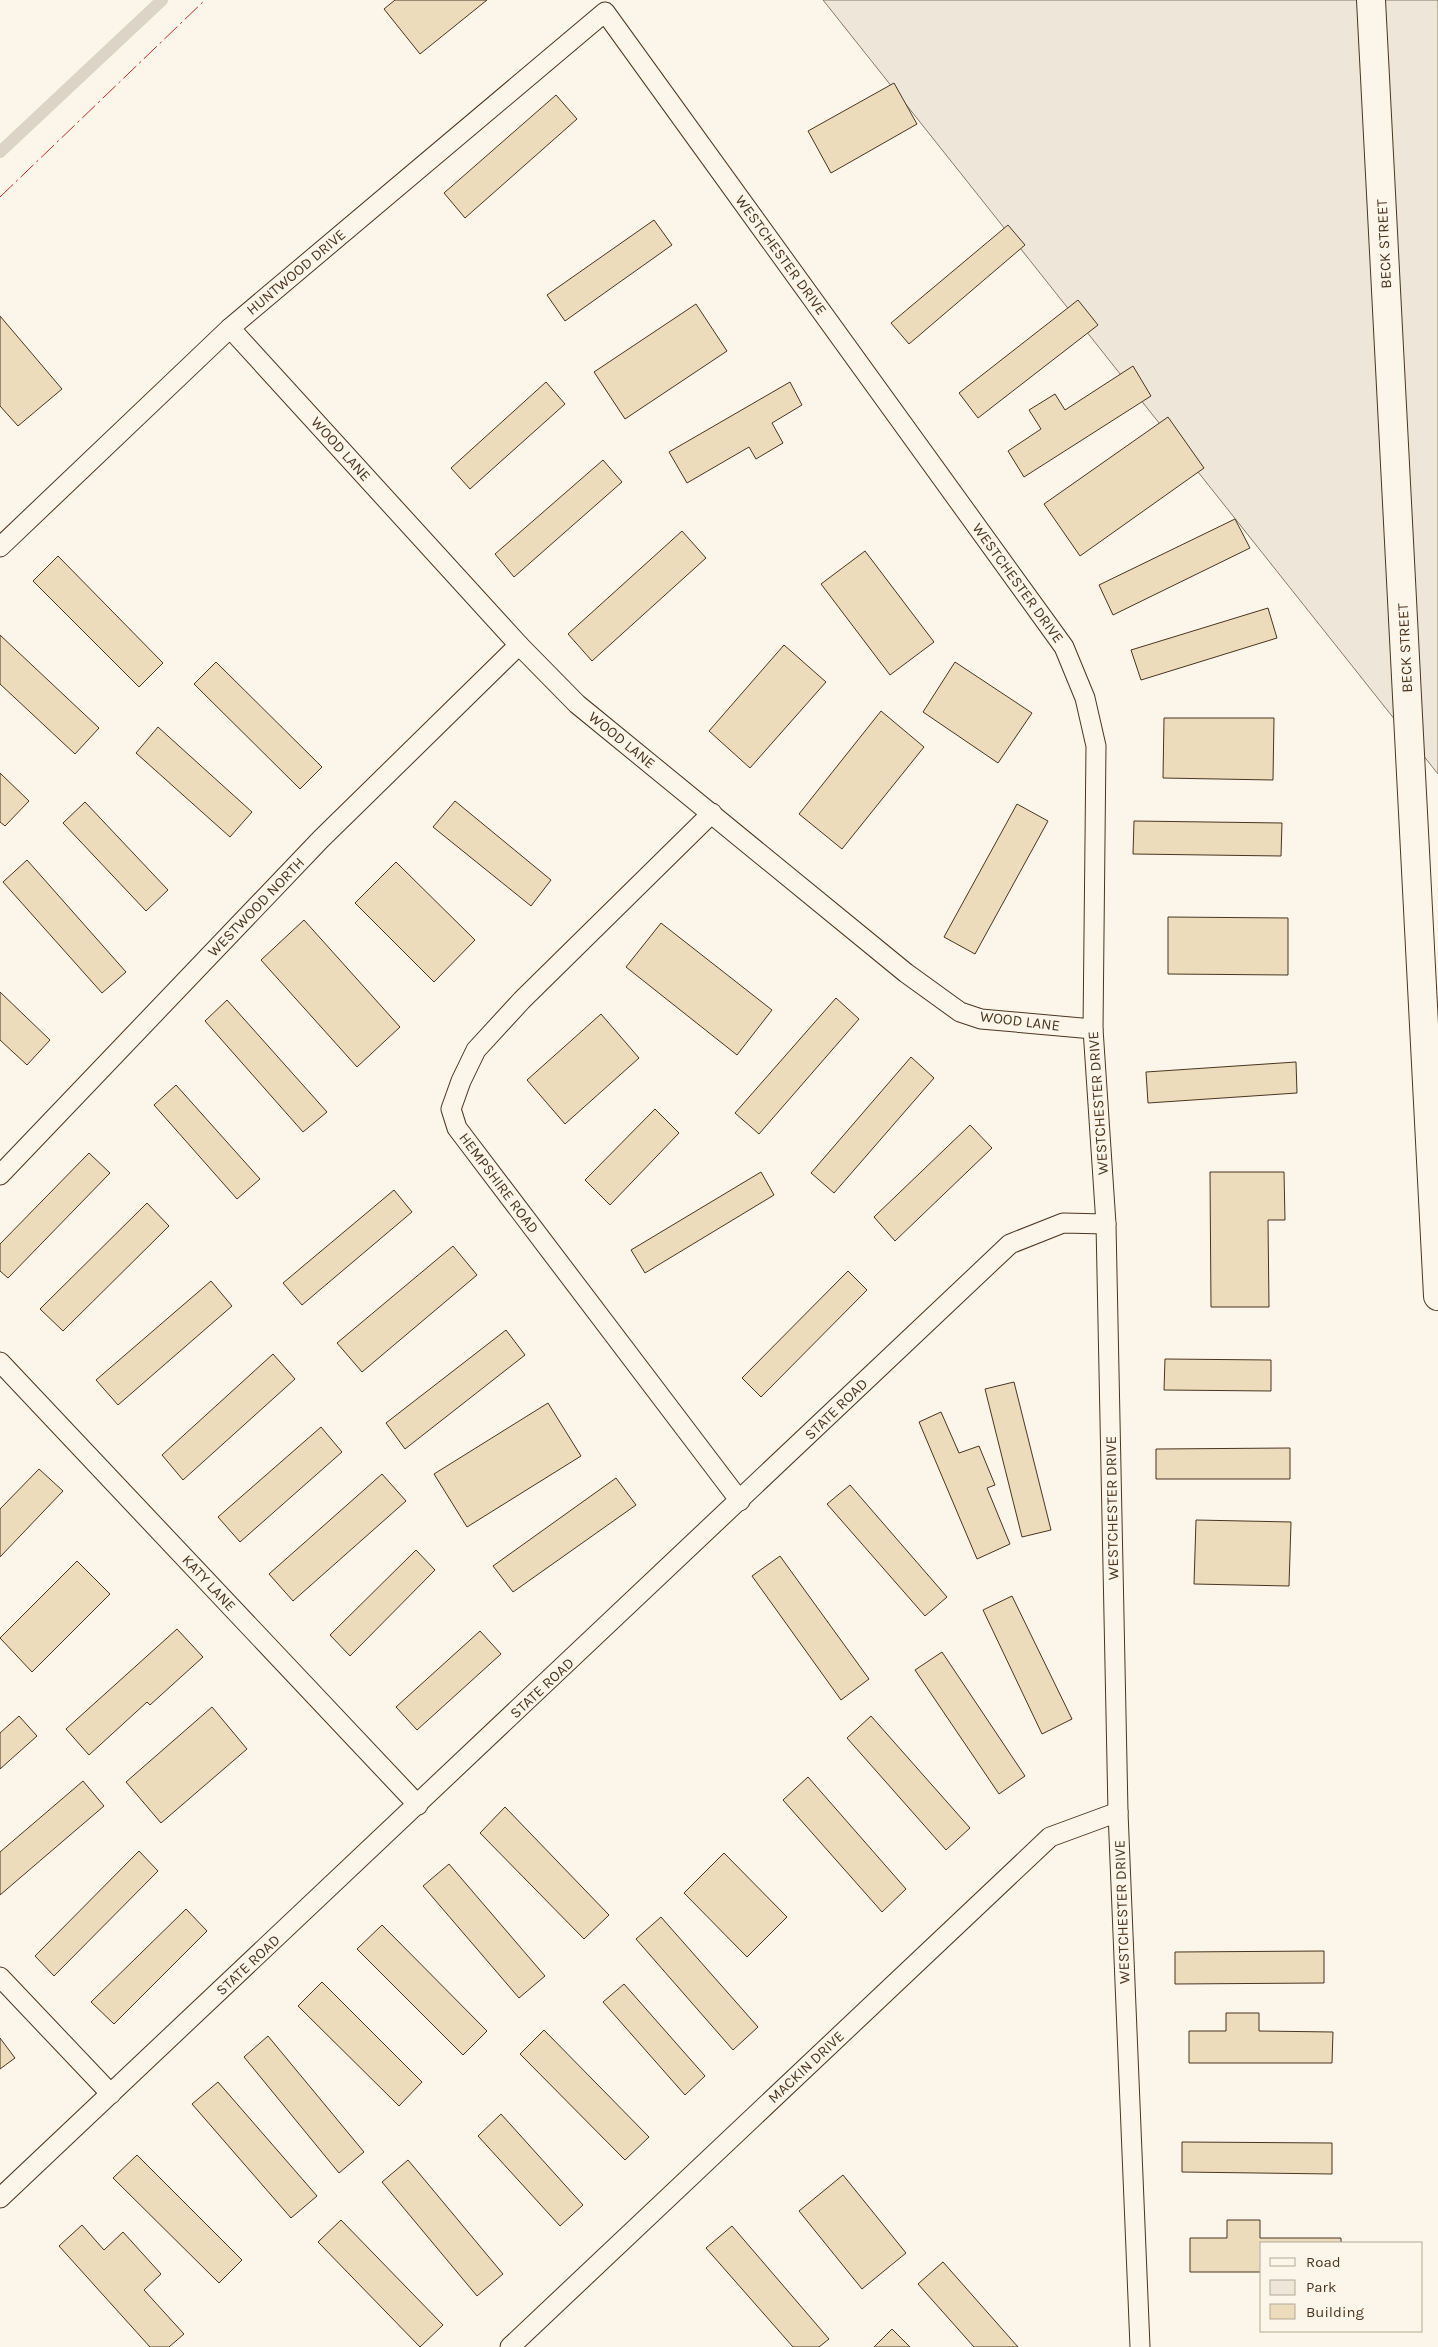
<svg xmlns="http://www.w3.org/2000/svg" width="1438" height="2347" font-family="Karla,sans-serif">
<rect width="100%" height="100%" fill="#fbf6e9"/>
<!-- green -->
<polygon fill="#ede6d9" stroke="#887966" points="823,0 1438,0 1438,774"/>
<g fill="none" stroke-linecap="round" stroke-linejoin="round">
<!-- stream -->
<polyline stroke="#dcd4c6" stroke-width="12" points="0,152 162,0"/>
</g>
<!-- building -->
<g fill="#ecdcbc" stroke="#4a3520">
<polygon points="395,0 487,0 420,54 384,9"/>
<polygon points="894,83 917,124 831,173 808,131"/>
<polygon points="556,95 577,119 465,218 444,193"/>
<polygon points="654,220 672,245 565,321 547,295"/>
<polygon points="1008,225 1025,245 909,344 891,323"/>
<polygon points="1078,300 1098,325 978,418 959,393"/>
<polygon points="696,304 727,351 625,419 594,372"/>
<polygon points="0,316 62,389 18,426 0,406"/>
<polygon points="1133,366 1151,396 1024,477 1008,451 1041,429 1029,410 1055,394 1065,410"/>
<polygon points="546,382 565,404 470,489 451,468"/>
<polygon points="790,382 802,405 772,423 783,443 756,459 749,447 687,483 669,452"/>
<polygon points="1168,417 1204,468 1080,556 1044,504"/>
<polygon points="603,460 622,482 514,577 495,554"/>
<polygon points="1235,519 1250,548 1113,615 1099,585"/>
<polygon points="682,531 706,558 592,661 568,634"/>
<polygon points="865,551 934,642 890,675 821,584"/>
<polygon points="58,556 163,663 139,687 33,581"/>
<polygon points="1268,608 1277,638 1141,680 1131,650"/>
<polygon points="0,635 99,728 75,754 0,684"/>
<polygon points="784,645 826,682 750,768 709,731"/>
<polygon points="216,662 322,767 300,789 194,684"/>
<polygon points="955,662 1032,713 998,763 923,712"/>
<polygon points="881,711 924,747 842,849 799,814"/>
<polygon points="1164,718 1274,718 1273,780 1163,778"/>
<polygon points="158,727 252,812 230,837 136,753"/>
<polygon points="0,773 29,801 5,826 0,822"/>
<polygon points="455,801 551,880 531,906 433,827"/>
<polygon points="85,802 168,890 146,911 63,823"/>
<polygon points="1017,804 1048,821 975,954 944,937"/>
<polygon points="1134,821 1282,823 1281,856 1133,854"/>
<polygon points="27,860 126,972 102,993 3,882"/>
<polygon points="396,862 475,940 434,982 355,903"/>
<polygon points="1168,917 1288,918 1288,975 1168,974"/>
<polygon points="304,920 400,1027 357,1067 261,960"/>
<polygon points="661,923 772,1010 737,1055 626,967"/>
<polygon points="0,992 50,1040 27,1065 0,1040"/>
<polygon points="836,998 859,1019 759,1134 735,1113"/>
<polygon points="227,1000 327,1112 303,1132 205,1021"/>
<polygon points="601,1014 639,1058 565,1124 527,1080"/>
<polygon points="911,1057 934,1078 834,1193 811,1173"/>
<polygon points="1296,1062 1297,1093 1148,1103 1146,1072"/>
<polygon points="176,1085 260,1179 237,1199 154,1105"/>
<polygon points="655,1109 679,1133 610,1205 585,1180"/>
<polygon points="970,1125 992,1148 895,1241 874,1217"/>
<polygon points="89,1153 110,1173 8,1278 0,1271 0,1244"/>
<polygon points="761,1172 774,1195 645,1273 631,1250"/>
<polygon points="1210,1172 1284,1172 1285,1220 1268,1220 1269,1307 1211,1307"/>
<polygon points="394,1190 412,1212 302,1305 283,1283"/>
<polygon points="147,1203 169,1226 63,1331 40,1309"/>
<polygon points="453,1246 477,1275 362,1372 337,1343"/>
<polygon points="848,1271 867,1290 761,1397 742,1378"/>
<polygon points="211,1281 232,1306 118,1405 96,1380"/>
<polygon points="506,1330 525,1355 405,1449 386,1423"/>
<polygon points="273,1354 295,1379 183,1480 162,1455"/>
<polygon points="1165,1359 1271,1360 1271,1391 1164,1390"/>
<polygon points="1014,1382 1051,1530 1022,1537 985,1389"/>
<polygon points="548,1403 581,1456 467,1527 434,1474"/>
<polygon points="941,1412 959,1453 979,1446 995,1485 987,1488 1010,1544 977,1559 919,1422"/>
<polygon points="321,1427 342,1452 240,1542 218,1517"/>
<polygon points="1290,1448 1290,1479 1156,1479 1156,1449"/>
<polygon points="39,1469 63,1491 0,1557 0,1509"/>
<polygon points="382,1474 406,1501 293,1601 269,1574"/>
<polygon points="616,1478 636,1505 513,1592 493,1566"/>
<polygon points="850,1485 947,1597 925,1616 827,1504"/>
<polygon points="1196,1520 1291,1522 1289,1586 1194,1584"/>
<polygon points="416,1550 435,1570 350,1656 330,1635"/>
<polygon points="780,1556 869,1679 841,1700 752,1576"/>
<polygon points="77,1561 110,1594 32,1672 0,1638"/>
<polygon points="1012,1596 1072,1719 1042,1734 983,1610"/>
<polygon points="177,1629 203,1657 150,1705 147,1702 89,1755 66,1729"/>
<polygon points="480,1631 501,1654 417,1730 396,1707"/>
<polygon points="942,1652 1025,1776 999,1794 915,1670"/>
<polygon points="212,1707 247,1749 161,1823 126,1782"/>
<polygon points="19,1716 37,1736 0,1769 0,1733"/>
<polygon points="871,1716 970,1828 946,1850 847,1738"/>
<polygon points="808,1777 906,1889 882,1912 783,1800"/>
<polygon points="83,1781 104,1806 0,1895 0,1852"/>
<polygon points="505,1807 609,1915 584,1939 480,1833"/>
<polygon points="139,1851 158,1871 54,1976 35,1956"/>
<polygon points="724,1853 787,1917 747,1957 684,1893"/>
<polygon points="449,1864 545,1976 519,1998 423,1886"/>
<polygon points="186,1909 207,1931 114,2024 91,2002"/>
<polygon points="661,1917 758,2027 733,2050 636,1939"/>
<polygon points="382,1925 487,2031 463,2055 357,1949"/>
<polygon points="1324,1951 1324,1983 1175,1984 1175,1952"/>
<polygon points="322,1982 422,2082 399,2106 298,2006"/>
<polygon points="624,1984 705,2076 685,2095 603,2002"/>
<polygon points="1226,2013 1259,2013 1259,2031 1333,2032 1332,2063 1189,2063 1189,2031 1226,2031"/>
<polygon points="544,2030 649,2137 625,2160 520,2054"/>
<polygon points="268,2036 364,2152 339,2173 244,2057"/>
<polygon points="0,2038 15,2058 0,2069"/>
<polygon points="218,2082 317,2196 291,2218 192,2104"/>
<polygon points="501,2114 583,2205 560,2226 478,2136"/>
<polygon points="1182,2142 1332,2143 1332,2174 1182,2172"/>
<polygon points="137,2155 242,2260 219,2283 113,2178"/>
<polygon points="408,2160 503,2274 477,2296 382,2182"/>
<polygon points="843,2175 906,2253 862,2289 799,2211"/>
<polygon points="341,2220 443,2325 420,2347 318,2242"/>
<polygon points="1227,2220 1260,2220 1260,2238 1341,2238 1341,2243 1262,2243 1262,2272 1190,2272 1190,2238 1227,2238"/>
<polygon points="82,2225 104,2250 123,2232 161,2274 144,2290 184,2334 169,2347 150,2347 59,2246"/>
<polygon points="732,2226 829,2339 819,2347 793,2347 706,2248"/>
<polygon points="943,2262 1018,2347 974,2347 918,2284"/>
<polygon points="892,2329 910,2347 874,2347"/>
</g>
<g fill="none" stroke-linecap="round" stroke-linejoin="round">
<defs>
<g id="service">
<polyline points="230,328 519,645 577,704 906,973 960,1012 981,1019 1093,1029"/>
<polyline points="0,547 230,328 605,12 1064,647 1085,698 1096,746 1093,1029 1106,1224 1118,1812 1140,2347"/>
<polyline points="712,813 522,1000 476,1050 461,1081 451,1109 457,1128 740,1501"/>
<polyline points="0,1175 321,839 519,645"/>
<polyline points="0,1362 418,1805"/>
<polyline points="0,1977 111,2094"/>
<polyline points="0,2198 1010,1244 1063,1223 1106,1224"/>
<polyline points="510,2347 1050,1837 1118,1812"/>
</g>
<polyline id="tertiary" points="1371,0 1438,1296"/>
</defs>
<!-- service casing -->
<use href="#service" stroke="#4a3520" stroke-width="21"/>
<!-- tertiary casing -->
<use href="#tertiary" stroke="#4a3520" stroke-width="30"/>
<!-- service -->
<use href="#service" stroke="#fbf6e9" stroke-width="19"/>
<!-- tertiary -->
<use href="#tertiary" stroke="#fbf6e9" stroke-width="28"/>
<!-- power -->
<polyline stroke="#c62828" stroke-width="1" stroke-dasharray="18 4 2.5 4" stroke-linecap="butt" points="0,197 205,0"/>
</g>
<g text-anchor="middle" stroke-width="4" stroke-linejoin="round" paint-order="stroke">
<!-- street labels -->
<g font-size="15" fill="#4a3520" stroke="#fbf6e9">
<text transform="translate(1384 244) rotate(-93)" y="5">BECK STREET</text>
<text transform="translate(781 255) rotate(54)" y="5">WESTCHESTER DRIVE</text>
<text transform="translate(296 272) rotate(-40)" y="5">HUNTWOOD DRIVE</text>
<text transform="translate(341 449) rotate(48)" y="5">WOOD LANE</text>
<text transform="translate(1018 583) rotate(54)" y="5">WESTCHESTER DRIVE</text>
<text transform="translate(1405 648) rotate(-93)" y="5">BECK STREET</text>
<text transform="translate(622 740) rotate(39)" y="5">WOOD LANE</text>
<text transform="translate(256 907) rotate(-46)" y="5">WESTWOOD NORTH</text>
<text transform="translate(1020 1021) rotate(7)" y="5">WOOD LANE</text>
<text transform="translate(1098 1103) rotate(-94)" y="5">WESTCHESTER DRIVE</text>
<text transform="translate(499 1183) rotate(53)" y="5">HEMPSHIRE ROAD</text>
<text transform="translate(836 1409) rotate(-44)" y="5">STATE ROAD</text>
<text transform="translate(1112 1508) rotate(-91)" y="5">WESTCHESTER DRIVE</text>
<text transform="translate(209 1583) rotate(47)" y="5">KATY LANE</text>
<text transform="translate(542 1688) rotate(-43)" y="5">STATE ROAD</text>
<text transform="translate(1122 1912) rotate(-92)" y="5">WESTCHESTER DRIVE</text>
<text transform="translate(248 1965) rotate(-43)" y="5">STATE ROAD</text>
<text transform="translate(806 2067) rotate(-43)" y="5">MACKIN DRIVE</text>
</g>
</g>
<!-- legend -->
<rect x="1260" y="2242" width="162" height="90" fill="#fbf6e9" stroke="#b4a999"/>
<rect x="1270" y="2258" width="25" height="8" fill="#fbf6e9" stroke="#b4a999"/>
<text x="1306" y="2267" font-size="15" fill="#4a3520">Road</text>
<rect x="1270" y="2280" width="25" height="15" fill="#ede6d9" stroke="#b4a999"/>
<text x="1306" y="2292" font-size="15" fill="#4a3520">Park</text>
<rect x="1270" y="2304" width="25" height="15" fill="#ecdcbc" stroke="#b4a999"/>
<text x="1306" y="2317" font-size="15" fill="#4a3520">Building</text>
</svg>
